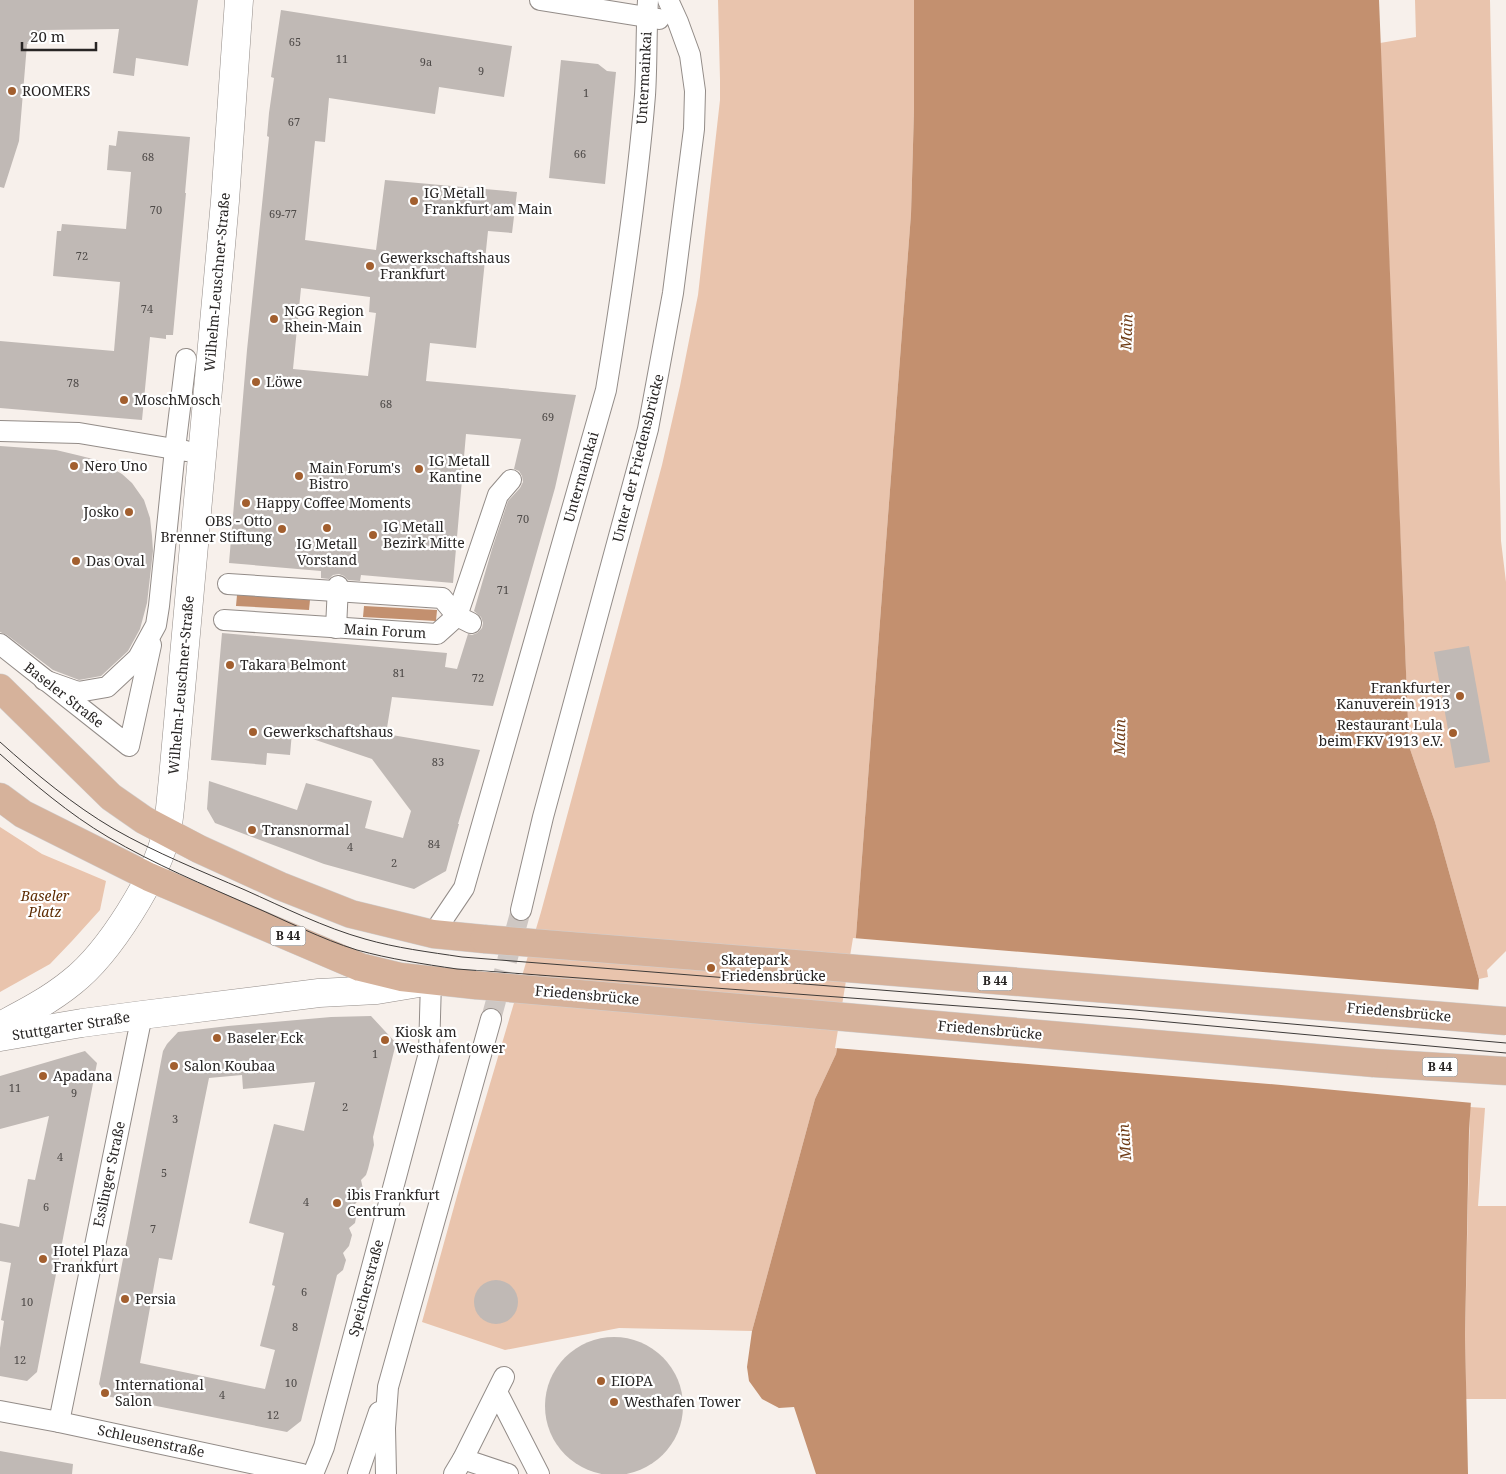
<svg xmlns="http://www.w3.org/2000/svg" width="1506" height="1474" font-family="'Noto Serif',serif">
<rect width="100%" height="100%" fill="#f7f0eb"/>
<!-- green -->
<g fill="#e9c4ad">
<polygon points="718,0 914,0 914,110 911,214 856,936 836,1054 815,1099 752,1331 619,1328 505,1350 422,1322 462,1178 541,912 662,465 680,386 698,295 720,100 720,80"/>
<polygon points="1415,0 1490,0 1501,541 1506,582 1506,951 1487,970 1488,977 1479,979 1435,822 1409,746 1380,43 1416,37"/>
<polygon points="0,827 42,854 106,881 100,910 72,941 50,964 0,992"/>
<polygon points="1470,1107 1485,1108 1478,1206 1506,1206 1506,1399 1466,1399 1465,1337"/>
</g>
<!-- water -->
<g fill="#c3906f">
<polygon points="914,0 1379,0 1409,746 1435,822 1479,979 1469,1131 1465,1337 1468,1474 816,1474 794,1407 779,1408 762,1399 749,1381 747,1367 752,1331 815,1099 836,1054 856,936 911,214 914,110"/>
<polygon points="237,595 310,600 309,610 236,606"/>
<polygon points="364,606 437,610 436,621 363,617"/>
</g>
<!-- pier -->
<polygon fill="#f7f0eb" points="853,938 1481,990 1473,1103 1281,1085 835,1048"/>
<!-- building -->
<g fill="#c0b9b5" fill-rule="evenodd">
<polygon points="0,0 198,0 188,66 136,58 134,76 113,73 119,29 44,30 27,44 19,141 4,188 0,187"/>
<path d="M281,10L512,46L504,97L439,87L435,114L329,98L325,142L315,141L305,240L376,250L385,180L517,192L512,233L488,231L476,348L430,343L426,381L576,395L555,488L493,706L392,697L386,734L480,750L458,824H459L446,871L414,889L324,864L215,823L207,809L209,781L297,810L306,783L372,801L365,828L403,838L411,811L372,759L292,732L290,755L267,753L266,765L211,760L222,633L447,653L445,667L457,669L468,634L472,635L477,633L482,628L483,623L481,617L474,611L492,549L508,501L520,488L523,482L522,476L519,471L514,469L521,439L466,434L453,583L361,575L360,581L348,580L344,576L339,574L333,575L329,579L321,578V571L229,563L247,350L269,137L267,136L269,113L274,78L271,77ZM301,288L370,297L369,312L376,313L368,376L293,369Z"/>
<polygon points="561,60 598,64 607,71 616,72 605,184 549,178"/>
<polygon points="118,131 190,137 185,193 186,193 173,335 166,335 166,339 150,337 142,420 0,408 0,341 114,351 120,282 53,276 57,231 61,231 62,224 126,229 131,172 107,170 109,145 116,146"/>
<polygon points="0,446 56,450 77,455 97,460 122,474 132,483 144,500 150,518 152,536 153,551 147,603 140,629 128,651 101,676 79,680 53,670 7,635 0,632"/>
<polygon points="1469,646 1490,762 1455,768 1434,652"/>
<path d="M371,1016L396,1043L373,1137L374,1145L368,1169L366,1175L361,1180L363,1189L360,1199L355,1204L357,1212L355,1223L349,1228L352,1235L349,1246L343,1253L346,1260L343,1270L337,1275L301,1421L287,1432L106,1396L99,1384L163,1051L167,1044L178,1032L228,1026L331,1017ZM242,1075L243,1089L315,1082L304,1131L274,1124L249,1223L284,1233L272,1285L275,1286L260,1346L275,1350L265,1389L140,1363L159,1258L172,1260L209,1078Z"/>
<polygon points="85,1051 97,1063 37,1372 27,1381 0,1376 0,1348 4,1321 1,1320 11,1263 0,1261 0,1223 19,1227 28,1179 35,1180 49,1116 0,1129 0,1076"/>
<circle cx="496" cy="1302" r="22"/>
<circle cx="614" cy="1406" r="69"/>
<polygon points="0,1451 73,1464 72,1474 0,1474"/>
</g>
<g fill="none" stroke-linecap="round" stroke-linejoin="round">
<!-- street-tunnel -->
<polyline stroke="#cec7c3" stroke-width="20" stroke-dasharray="20 10" stroke-linecap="butt" points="491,1019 521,910"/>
<defs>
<g id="street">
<polyline points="540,0 659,19"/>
<polyline points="0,431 79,433 186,451"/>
<polyline points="228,584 442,598 457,616 471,623"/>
<polyline points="224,620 437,634 457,616 498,495 511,480"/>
<polyline points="336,628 338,586"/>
<polyline points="0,644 129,746 151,645"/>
<polyline points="44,680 78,692 107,687 138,658 156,625 159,606 175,449 186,359"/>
<polyline points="521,910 543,817 648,429 673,293 694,129 695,91 690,55 678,22 668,0"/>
<path d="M433,934L464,888L606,390C622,293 637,194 645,95C647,64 646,32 648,0"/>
<polyline points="497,1392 539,1474"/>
<polyline points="0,1411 59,1422 302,1474"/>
<polyline points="59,1422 142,1015"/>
<polyline points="463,1459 508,1474"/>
<polyline points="313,1474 324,1447 429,1053 431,981"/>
<polyline points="358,1474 379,1412"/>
<polyline points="386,1474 385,1428 388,1387 491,1019"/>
<polyline points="454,1474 463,1459 504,1377"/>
</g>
<g id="secondary">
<path d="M0,1026C25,1013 50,1000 72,982C109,953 157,877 167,831C170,814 171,796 173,778L225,201L239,0"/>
<polyline points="0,1037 82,1023 142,1015 319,993 377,990 425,982"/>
</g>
<g id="primary">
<polyline points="0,688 111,797 144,820 199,849 280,886 351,914 433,934 484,939"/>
<polyline points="0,797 23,814 149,877 360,967 401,977 475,985"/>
<polyline points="1374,1063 1506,1071"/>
</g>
</defs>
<!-- street casing -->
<use href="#street" stroke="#938c88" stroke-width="22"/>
<!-- secondary casing -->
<use href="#secondary" stroke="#938c88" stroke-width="29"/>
<!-- primary casing -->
<use href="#primary" stroke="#d0cfcf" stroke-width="29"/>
<!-- street -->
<use href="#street" stroke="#fff" stroke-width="20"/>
<!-- secondary -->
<use href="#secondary" stroke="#fff" stroke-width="28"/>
<!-- primary -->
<use href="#primary" stroke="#d6b29b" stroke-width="28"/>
<!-- tram -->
<g stroke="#3e3b39" stroke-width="1">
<path d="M0,742C36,774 73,805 114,829C156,853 201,871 245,890C283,907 325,928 365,939C396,948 429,952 462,957L1134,1010L1506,1043"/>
<path d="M0,754C34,784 69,814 108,837C154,864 204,885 252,906C287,921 321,939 357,950C390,959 423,964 457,969L1136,1019L1506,1053"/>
</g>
<defs>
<g id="primary-bridge">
<polyline points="484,939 1506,1021"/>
<polyline points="475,985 1374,1063"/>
</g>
</defs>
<!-- primary-bridge casing -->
<use href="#primary-bridge" stroke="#d0cfcf" stroke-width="29" stroke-linecap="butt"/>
<!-- primary-bridge -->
<use href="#primary-bridge" stroke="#d6b29b" stroke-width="28"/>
</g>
<!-- markers -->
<g fill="#a25f2f" stroke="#fff" stroke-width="2">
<circle cx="12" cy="91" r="5"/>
<circle cx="414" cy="201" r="5"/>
<circle cx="370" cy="266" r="5"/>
<circle cx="274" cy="319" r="5"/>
<circle cx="256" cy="382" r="5"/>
<circle cx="124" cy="400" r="5"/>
<circle cx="74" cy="466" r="5"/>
<circle cx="419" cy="469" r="5"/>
<circle cx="299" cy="476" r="5"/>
<circle cx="246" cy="503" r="5"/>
<circle cx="129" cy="512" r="5"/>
<circle cx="327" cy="528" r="5"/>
<circle cx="282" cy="529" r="5"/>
<circle cx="373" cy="535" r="5"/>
<circle cx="76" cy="561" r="5"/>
<circle cx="230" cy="665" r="5"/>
<circle cx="1460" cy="696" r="5"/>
<circle cx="253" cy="732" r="5"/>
<circle cx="1453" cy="733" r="5"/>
<circle cx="252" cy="830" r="5"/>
<circle cx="711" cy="968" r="5"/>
<circle cx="217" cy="1038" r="5"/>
<circle cx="385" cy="1040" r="5"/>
<circle cx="174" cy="1066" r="5"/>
<circle cx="43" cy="1076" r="5"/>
<circle cx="337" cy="1203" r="5"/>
<circle cx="43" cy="1259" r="5"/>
<circle cx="125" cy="1299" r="5"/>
<circle cx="601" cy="1381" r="5"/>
<circle cx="105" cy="1393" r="5"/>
<circle cx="614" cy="1402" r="5"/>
</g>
<g text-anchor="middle" stroke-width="4.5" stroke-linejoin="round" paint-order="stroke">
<!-- number labels -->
<g font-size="11" fill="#4e4a48">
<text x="295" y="46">65</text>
<text x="342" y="63">11</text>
<text x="426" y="66">9a</text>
<text x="481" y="75">9</text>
<text x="586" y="97">1</text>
<text x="294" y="126">67</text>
<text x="580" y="158">66</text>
<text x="148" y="161">68</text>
<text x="156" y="214">70</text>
<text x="283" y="218">69-77</text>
<text x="82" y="260">72</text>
<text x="147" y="313">74</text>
<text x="73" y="387">78</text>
<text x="386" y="408">68</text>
<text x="548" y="421">69</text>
<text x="523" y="523">70</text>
<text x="503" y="594">71</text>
<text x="399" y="677">81</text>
<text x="478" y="682">72</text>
<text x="438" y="766">83</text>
<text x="434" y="848">84</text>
<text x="350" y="851">4</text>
<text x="394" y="867">2</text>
<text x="375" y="1058">1</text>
<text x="15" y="1092">11</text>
<text x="74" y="1097">9</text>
<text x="345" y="1111">2</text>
<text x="175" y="1123">3</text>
<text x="60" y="1161">4</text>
<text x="164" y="1177">5</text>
<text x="306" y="1206">4</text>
<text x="46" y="1211">6</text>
<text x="153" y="1233">7</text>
<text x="304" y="1296">6</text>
<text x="27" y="1306">10</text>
<text x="295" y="1331">8</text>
<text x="20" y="1364">12</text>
<text x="291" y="1387">10</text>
<text x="222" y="1399">4</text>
<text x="273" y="1419">12</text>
</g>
<!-- shield labels -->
<g fill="#fff" stroke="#686666" stroke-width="1">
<rect x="270.5" y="926.5" width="35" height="19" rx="4"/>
<rect x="977.5" y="971.5" width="35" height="19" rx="4"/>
<rect x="1422.5" y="1057.5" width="35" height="19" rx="4"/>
</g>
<g font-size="12" font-weight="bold" fill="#282524">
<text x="288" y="940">B 44</text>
<text x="995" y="985">B 44</text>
<text x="1440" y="1071">B 44</text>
</g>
<!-- street labels -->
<g font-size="14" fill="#282524" stroke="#fff">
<text transform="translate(644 78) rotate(-87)" y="5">Untermainkai</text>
<text transform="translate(217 282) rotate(-85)" y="5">Wilhelm-Leuschner-Straße</text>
<text transform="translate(638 458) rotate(-76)" y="5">Unter der Friedensbrücke</text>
<text transform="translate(581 477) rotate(-74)" y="5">Untermainkai</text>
<text transform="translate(385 631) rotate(3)" y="5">Main Forum</text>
<text transform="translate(181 685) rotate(-85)" y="5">Wilhelm-Leuschner-Straße</text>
<text transform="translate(64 695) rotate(38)" y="5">Baseler Straße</text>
<text transform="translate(587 995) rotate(5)" y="5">Friedensbrücke</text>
<text transform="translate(1399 1012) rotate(5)" y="5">Friedensbrücke</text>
<text transform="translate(71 1026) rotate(-9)" y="5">Stuttgarter Straße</text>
<text transform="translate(990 1030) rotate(5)" y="5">Friedensbrücke</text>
<text transform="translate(109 1174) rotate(-78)" y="5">Esslinger Straße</text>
<text transform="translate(366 1288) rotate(-75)" y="5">Speicherstraße</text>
<text transform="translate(151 1441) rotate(12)" y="5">Schleusenstraße</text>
</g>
<!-- poi labels -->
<g font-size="14" fill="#282524" stroke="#fff" text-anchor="start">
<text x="22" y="96">ROOMERS</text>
<text x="424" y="198">IG Metall<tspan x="424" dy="16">Frankfurt am Main</tspan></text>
<text x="380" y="263">Gewerkschaftshaus<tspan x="380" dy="16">Frankfurt</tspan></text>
<text x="284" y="316">NGG Region<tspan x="284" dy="16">Rhein-Main</tspan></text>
<text x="266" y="387">Löwe</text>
<text x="134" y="405">MoschMosch</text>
<text x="429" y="466">IG Metall<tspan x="429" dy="16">Kantine</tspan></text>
<text x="84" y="471">Nero Uno</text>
<text x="309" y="473">Main Forum's<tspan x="309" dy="16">Bistro</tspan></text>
<text x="256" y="508">Happy Coffee Moments</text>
<text x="119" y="517" text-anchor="end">Josko</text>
<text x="272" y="526" text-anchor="end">OBS - Otto<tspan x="272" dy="16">Brenner Stiftung</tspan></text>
<text x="383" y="532">IG Metall<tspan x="383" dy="16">Bezirk Mitte</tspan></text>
<text x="327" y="549" text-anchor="middle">IG Metall<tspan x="327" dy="16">Vorstand</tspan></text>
<text x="86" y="566">Das Oval</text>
<text x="240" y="670">Takara Belmont</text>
<text x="1450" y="693" text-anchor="end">Frankfurter<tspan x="1450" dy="16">Kanuverein 1913</tspan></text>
<text x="1443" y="730" text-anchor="end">Restaurant Lula<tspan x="1443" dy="16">beim FKV 1913 e.V.</tspan></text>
<text x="263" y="737">Gewerkschaftshaus</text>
<text x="262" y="835">Transnormal</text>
<text x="721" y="965">Skatepark<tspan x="721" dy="16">Friedensbrücke</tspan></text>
<text x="395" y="1037">Kiosk am<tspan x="395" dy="16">Westhafentower</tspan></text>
<text x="227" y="1043">Baseler Eck</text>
<text x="184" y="1071">Salon Koubaa</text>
<text x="53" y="1081">Apadana</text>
<text x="347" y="1200">ibis Frankfurt<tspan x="347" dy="16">Centrum</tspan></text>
<text x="53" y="1256">Hotel Plaza<tspan x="53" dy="16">Frankfurt</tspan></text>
<text x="135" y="1304">Persia</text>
<text x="611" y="1386">EIOPA</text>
<text x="115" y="1390">International<tspan x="115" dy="16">Salon</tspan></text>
<text x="624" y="1407">Westhafen Tower</text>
</g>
<!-- park labels -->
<g font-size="14" font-style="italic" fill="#5d2c03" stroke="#fff">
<text x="45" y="901">Baseler<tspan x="45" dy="16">Platz</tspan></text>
</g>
<!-- water labels -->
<g font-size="15" font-style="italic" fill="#6f3c17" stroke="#fff">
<text transform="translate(1127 332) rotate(-88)" y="5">Main</text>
<text transform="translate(1120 737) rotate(-89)" y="5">Main</text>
<text transform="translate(1125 1142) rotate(-94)" y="5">Main</text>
</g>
</g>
<!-- scale -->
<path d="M22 42v8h74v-8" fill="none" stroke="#282524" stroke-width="2.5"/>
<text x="30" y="42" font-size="15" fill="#282524" stroke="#ffffff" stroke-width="4" paint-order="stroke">20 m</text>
</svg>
